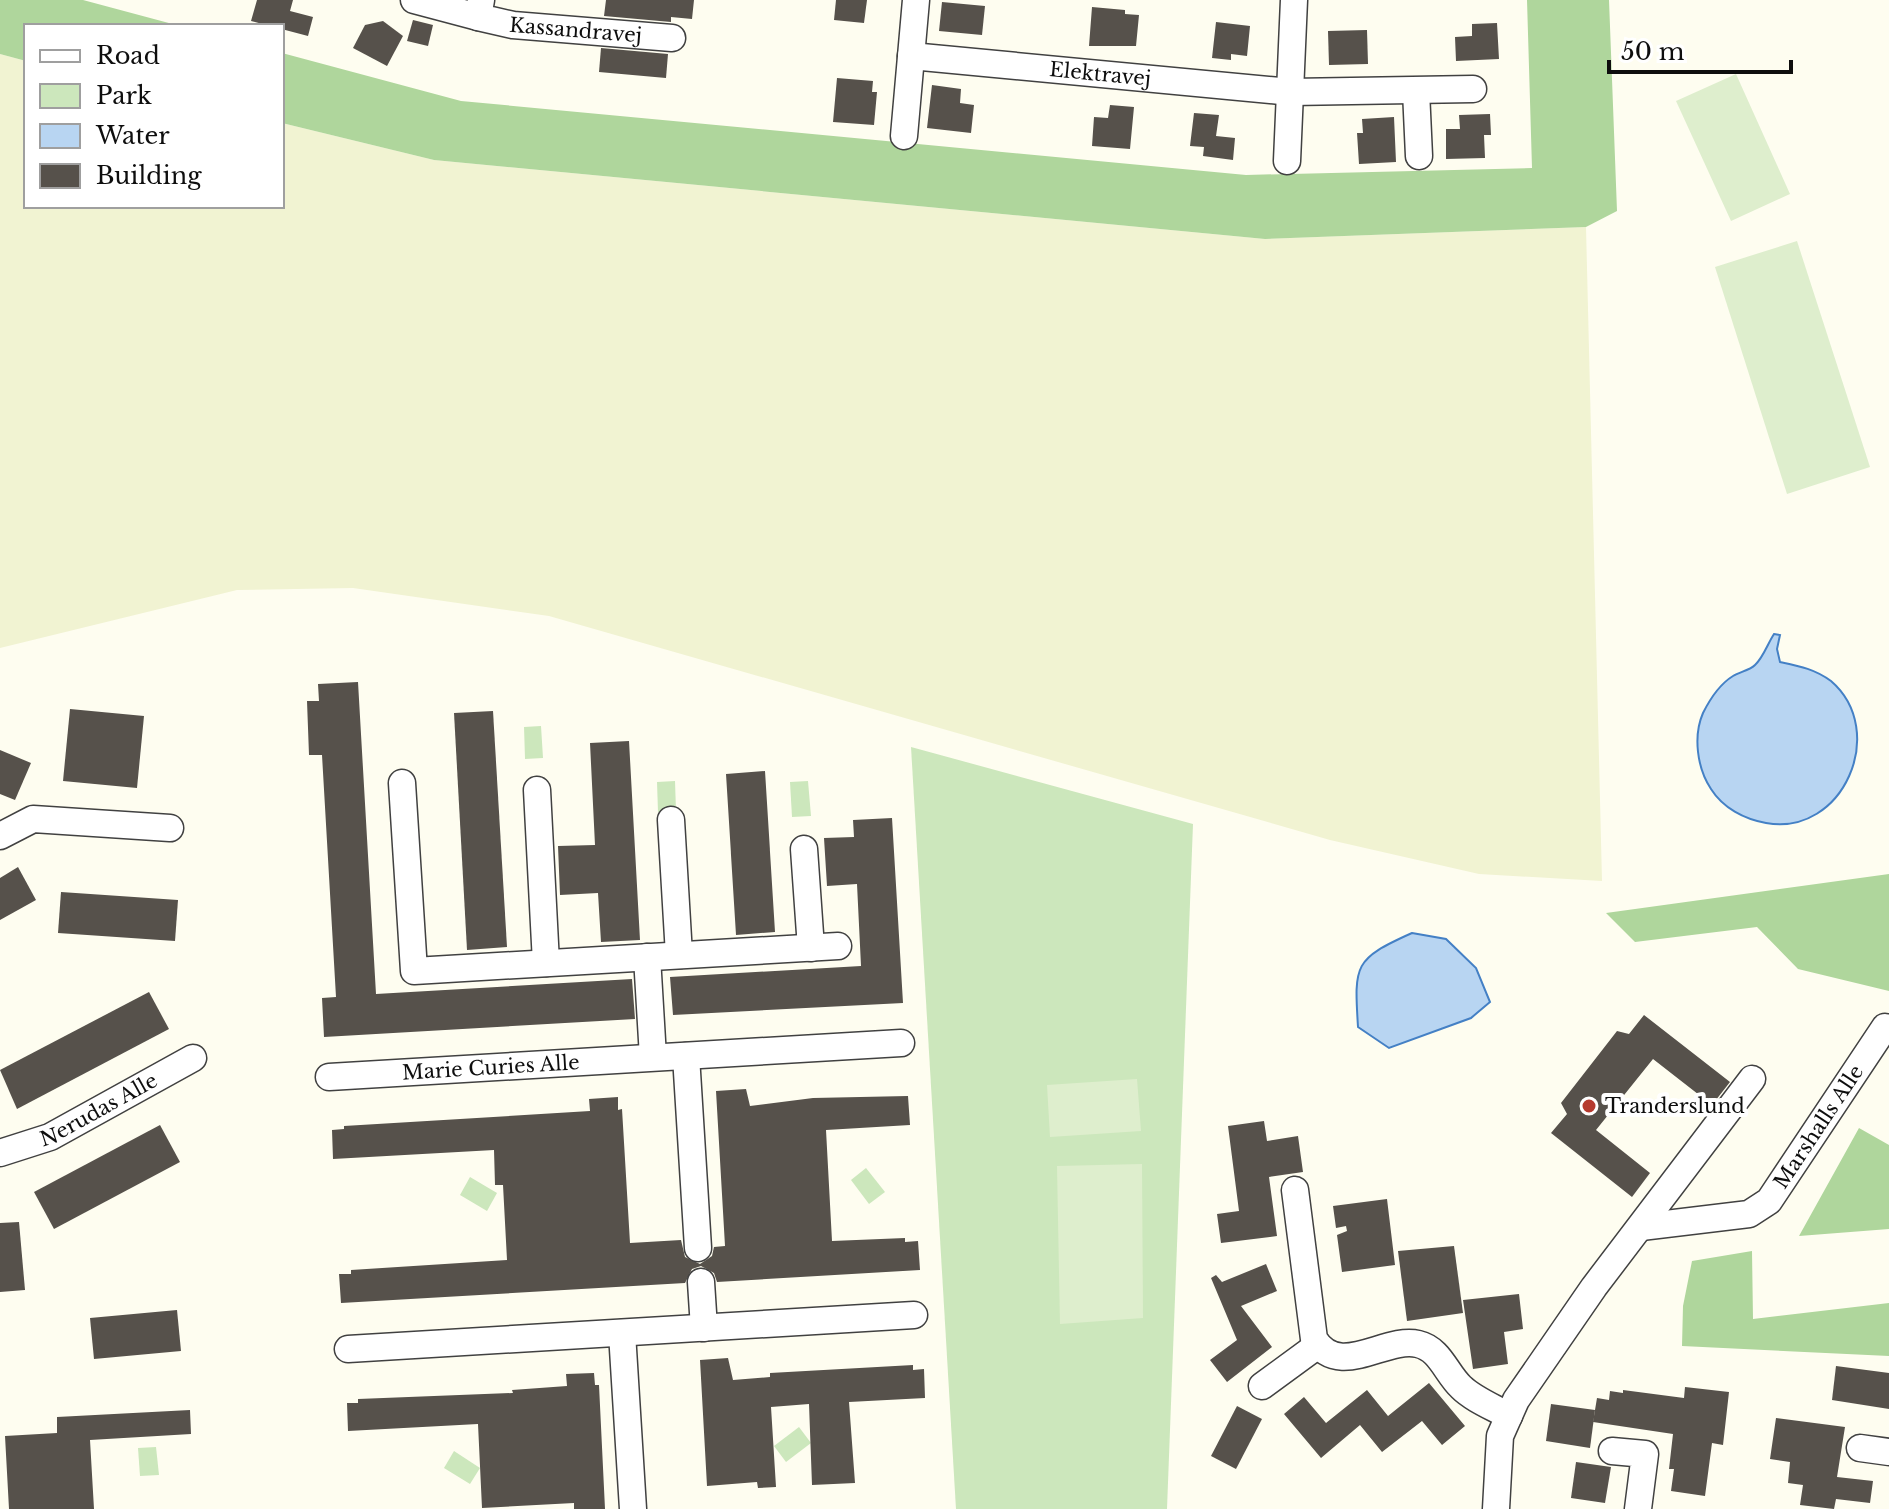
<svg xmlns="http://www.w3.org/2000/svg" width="1889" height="1509" font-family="'Libre Baskerville',serif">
<rect width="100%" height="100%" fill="#fefdf0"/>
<!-- farmland -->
<polygon fill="#f1f3d2" points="0,54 26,61 26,206 282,206 282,123 434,160 1265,239 1586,227 1602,881 1479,874 1330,840 549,616 353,588 237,590 0,648"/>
<!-- green -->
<g fill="#cce7bc">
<polygon points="541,726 543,758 525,759 524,727"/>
<polygon points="911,747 1193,824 1167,1509 956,1509"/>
<polygon points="675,781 676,811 658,812 657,782"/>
<polygon points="808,781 811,816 792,817 790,782"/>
<polygon points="866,1168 885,1192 869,1204 851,1180"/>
<polygon points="470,1177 497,1193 487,1211 460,1195"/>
<polygon points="799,1427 811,1443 786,1462 774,1446"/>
<polygon points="156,1447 159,1475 140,1476 138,1448"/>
<polygon points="454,1451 480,1468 470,1484 444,1468"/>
</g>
<!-- forest -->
<g fill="#afd69c">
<polygon points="0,0 83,0 180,26 26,26 26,61 0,54"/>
<polygon points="1527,0 1609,0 1617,211 1586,227 1265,239 434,160 282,123 282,53 461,101 1246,175 1532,168"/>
<polygon points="1889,874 1889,991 1798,969 1757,927 1635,942 1606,913"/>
<polygon points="1859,1128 1889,1145 1889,1356 1682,1346 1683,1306 1692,1261 1752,1251 1753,1319 1889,1303 1889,1229 1799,1236"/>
</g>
<!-- pitch -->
<g fill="#deeecd">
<polygon points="1736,74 1790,194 1731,221 1676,101"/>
<polygon points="1797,241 1870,467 1787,494 1715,267"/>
<polygon points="1137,1079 1141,1131 1050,1137 1047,1085"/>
<polygon points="1142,1164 1143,1318 1060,1324 1057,1166"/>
</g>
<!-- water -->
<g fill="#b8d5f2" stroke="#4480c5" stroke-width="2">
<path d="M1774,634L1780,635L1777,649L1780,662C1799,666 1815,669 1831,681C1889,731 1843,837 1766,823C1744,819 1723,808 1711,789C1697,768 1693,736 1703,713C1710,699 1720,684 1733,676C1740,672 1750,670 1755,665C1763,658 1768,643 1774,634Z"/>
<path d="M1412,933L1446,939L1476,968L1490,1002L1471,1018L1389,1048L1358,1027C1354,964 1354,959 1412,933Z"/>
</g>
<!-- building -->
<g fill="#56514b">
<polygon points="257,0 293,0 290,11 313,17 308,36 251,21"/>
<polygon points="606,0 694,0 692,19 671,17 671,22 604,16"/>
<polygon points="836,0 867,0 864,23 834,20"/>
<polygon points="942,2 985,6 982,35 939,31"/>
<polygon points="1092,7 1125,10 1125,14 1139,15 1136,46 1089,46"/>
<polygon points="413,20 433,25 428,46 407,41"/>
<polygon points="383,21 403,36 387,66 353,48 365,25"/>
<polygon points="1216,22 1250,26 1247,56 1231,54 1231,60 1212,58"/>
<polygon points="1497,23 1499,59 1456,61 1455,37 1472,36 1472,24"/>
<polygon points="1367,30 1368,64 1329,65 1328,31"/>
<polygon points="601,48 668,54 666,78 599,72"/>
<polygon points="837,78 873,81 872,92 877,92 874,125 833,122"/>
<polygon points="932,85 961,89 960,103 974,105 971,133 927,128"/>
<polygon points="1110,105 1134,107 1130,149 1092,146 1094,117 1108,118"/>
<polygon points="1194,113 1219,115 1216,136 1235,138 1233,160 1203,156 1204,147 1190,146"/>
<polygon points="1490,114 1491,135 1484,135 1485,158 1446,159 1446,129 1460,129 1459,115"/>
<polygon points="1394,117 1396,162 1359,164 1357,133 1363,133 1362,119"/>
<polygon points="358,682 376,994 632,979 635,1019 324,1037 322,998 336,997 322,755 309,755 307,701 319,701 318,684"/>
<polygon points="70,709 144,716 137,788 63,781"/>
<polygon points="493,711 507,947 467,950 454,713"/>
<polygon points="629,741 640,940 601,942 598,893 560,895 558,846 595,845 590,743"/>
<polygon points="0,750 31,763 15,800 0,794"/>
<polygon points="765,771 775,932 736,935 726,774"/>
<polygon points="892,818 903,1003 673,1015 670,977 861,966 857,884 827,886 824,838 854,837 853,820"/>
<polygon points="18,867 36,900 0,920 0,878"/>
<polygon points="61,892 178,900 175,941 58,933"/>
<polygon points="149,992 169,1029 17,1109 0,1070"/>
<polygon points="1644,1015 1730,1082 1712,1105 1653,1059 1596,1130 1650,1173 1632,1197 1551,1133 1567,1114 1561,1103 1617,1031 1629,1034"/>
<polygon points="746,1089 750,1106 813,1098 908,1096 910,1125 826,1130 832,1241 905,1238 905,1242 918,1241 920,1270 717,1282 714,1273 701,1266 692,1269 685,1283 341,1303 339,1274 351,1274 351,1270 507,1260 503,1185 495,1185 494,1150 333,1159 332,1130 344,1129 344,1126 590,1111 589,1099 618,1097 618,1110 622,1109 630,1243 681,1240 685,1257 700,1264 712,1256 714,1247 725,1246 716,1091"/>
<polygon points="1264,1121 1267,1141 1298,1136 1303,1172 1269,1177 1277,1236 1221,1243 1217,1214 1239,1211 1228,1126"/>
<polygon points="160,1125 180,1162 54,1229 34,1192"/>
<polygon points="1387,1199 1395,1265 1342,1272 1337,1235 1347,1231 1346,1226 1336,1228 1333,1206"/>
<polygon points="19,1222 25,1290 0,1292 0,1223"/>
<polygon points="1454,1246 1463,1313 1407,1321 1398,1251"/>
<polygon points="1266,1264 1277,1291 1241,1306 1272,1347 1227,1382 1210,1360 1237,1340 1211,1278 1216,1275 1222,1282"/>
<polygon points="1519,1294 1523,1329 1504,1332 1508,1364 1473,1369 1463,1300"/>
<polygon points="177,1310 181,1351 94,1359 90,1318"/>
<polygon points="728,1358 733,1380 770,1377 770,1373 913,1365 913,1370 924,1369 925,1398 849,1402 855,1483 812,1485 809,1404 771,1407 776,1487 758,1488 757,1482 707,1486 700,1360"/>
<polygon points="1836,1366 1889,1373 1889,1409 1832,1400"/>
<polygon points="594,1373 595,1385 599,1385 605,1509 574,1509 574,1503 482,1508 478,1424 348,1431 347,1403 358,1403 358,1399 513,1393 512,1390 567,1386 566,1374"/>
<polygon points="1429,1383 1465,1426 1442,1445 1422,1421 1382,1452 1360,1425 1321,1458 1284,1414 1304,1397 1326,1423 1367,1390 1388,1416"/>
<polygon points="1685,1387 1729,1392 1723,1445 1712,1443 1705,1496 1671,1491 1674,1469 1669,1469 1673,1434 1593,1422 1597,1398 1609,1400 1610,1391 1623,1393 1623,1390 1684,1398"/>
<polygon points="1551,1404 1595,1410 1590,1448 1546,1441"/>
<polygon points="1237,1406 1262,1419 1236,1469 1211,1456"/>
<polygon points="190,1410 191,1434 90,1440 94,1509 9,1509 5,1436 57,1433 57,1417"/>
<polygon points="1776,1418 1845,1427 1837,1477 1873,1481 1870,1503 1836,1499 1834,1509 1800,1505 1803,1485 1788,1483 1790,1462 1770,1459"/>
<polygon points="1576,1462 1611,1467 1605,1503 1571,1498"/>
</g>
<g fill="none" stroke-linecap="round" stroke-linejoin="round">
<defs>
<g id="minor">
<polyline points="414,0 478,17"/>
<path id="s1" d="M481,0L478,17L513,25L672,38"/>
<path id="s2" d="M911,56L1291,92L1473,89"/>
<polyline points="1416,91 1419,156"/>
<polyline points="904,136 916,0"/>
<polyline points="1287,161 1294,0"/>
<polyline points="402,783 414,971 838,946"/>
<polyline points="537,790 546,963"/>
<polyline points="671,820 679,955"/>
<polyline points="0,836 33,819 170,828"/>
<polyline points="804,849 811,948"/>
<polyline points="647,957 653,1057"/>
<polyline points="686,1056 698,1248"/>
<path id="s3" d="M329,1077L901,1043"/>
<path id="s4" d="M0,1153L50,1137L193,1058"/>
<path d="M1295,1190L1314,1339C1339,1380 1385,1336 1418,1344C1440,1349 1446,1373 1461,1387C1473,1399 1493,1407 1509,1416"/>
<path id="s5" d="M1641,1227L1749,1214L1769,1201L1885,1027L1889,1028"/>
<polyline points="701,1282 704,1328"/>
<polyline points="622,1333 633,1509"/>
<polyline points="348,1349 914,1315"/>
<polyline points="1262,1386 1318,1345"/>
<polyline points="1860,1448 1889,1452"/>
<polyline points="1612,1451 1645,1454 1638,1509"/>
<polyline points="1496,1509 1500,1436 1516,1400 1594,1287 1752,1079"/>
</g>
</defs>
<!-- minor casing -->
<use href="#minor" stroke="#414141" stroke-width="29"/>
<!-- minor -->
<use href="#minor" stroke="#fff" stroke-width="26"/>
</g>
<!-- markers -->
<circle fill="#b53a2f" stroke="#fff" stroke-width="3" cx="1589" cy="1106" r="8"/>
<g text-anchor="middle" stroke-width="8" stroke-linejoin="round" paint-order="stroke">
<!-- street labels -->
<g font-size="20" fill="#0e0e0e" stroke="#fff">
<text dy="7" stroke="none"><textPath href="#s1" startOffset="116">Kassandravej</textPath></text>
<text dy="7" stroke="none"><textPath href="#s2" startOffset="190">Elektravej</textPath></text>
<text dy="7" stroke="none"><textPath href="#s3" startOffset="162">Marie Curies Alle</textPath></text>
<text dy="7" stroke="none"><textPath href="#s4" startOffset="108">Nerudas Alle</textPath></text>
<text dy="7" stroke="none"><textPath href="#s5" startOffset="222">Marshalls Alle</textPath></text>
</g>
<!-- poi labels -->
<g font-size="20" fill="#0e0e0e" stroke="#fff" text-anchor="start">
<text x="1605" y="1113">Tranderslund</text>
</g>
</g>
<!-- legend -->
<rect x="24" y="24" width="260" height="184" fill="#ffffff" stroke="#9f9f9f" stroke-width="2"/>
<rect x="40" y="50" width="40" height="12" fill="#ffffff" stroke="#9f9f9f" stroke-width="2"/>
<text x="96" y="64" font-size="24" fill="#0e0e0e">Road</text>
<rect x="40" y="84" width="40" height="24" fill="#cce7bc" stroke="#9f9f9f" stroke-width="2"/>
<text x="96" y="104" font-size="24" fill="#0e0e0e">Park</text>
<rect x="40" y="124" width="40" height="24" fill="#b8d5f2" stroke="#9f9f9f" stroke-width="2"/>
<text x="96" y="144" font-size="24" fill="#0e0e0e">Water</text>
<rect x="40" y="164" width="40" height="24" fill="#56514b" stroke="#9f9f9f" stroke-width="2"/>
<text x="96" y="184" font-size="24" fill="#0e0e0e">Building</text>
<!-- scale -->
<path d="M1609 60v12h182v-12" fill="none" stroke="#0e0e0e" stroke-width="4"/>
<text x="1621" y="60" font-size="24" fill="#0e0e0e" stroke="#ffffff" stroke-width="6" paint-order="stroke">50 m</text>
</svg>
